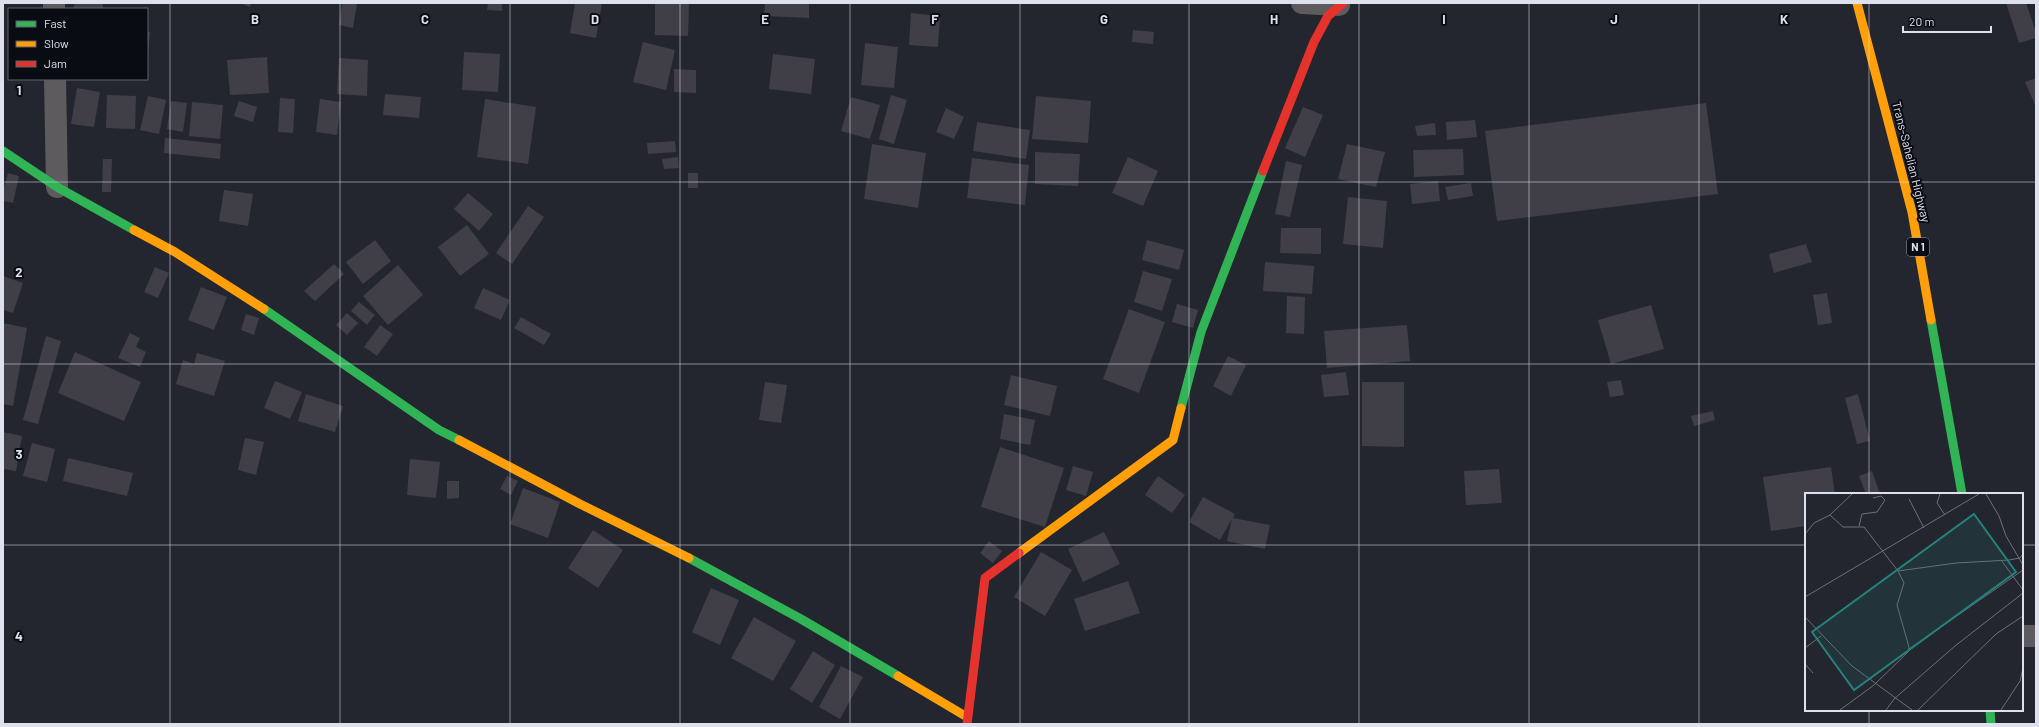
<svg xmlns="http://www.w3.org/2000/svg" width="2039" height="727" font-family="Barlow,sans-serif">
<rect width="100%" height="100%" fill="#23262f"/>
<!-- building -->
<g fill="#403e47">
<rect x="74" y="3" width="29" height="6"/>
<polygon points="240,3 251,3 250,7"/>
<polygon points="342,3 357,3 353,28 339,25"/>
<polygon points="488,3 502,3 502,11 487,10"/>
<polygon points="575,3 602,3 596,38 570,33"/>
<polygon points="655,3 689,3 688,36 655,35"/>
<polygon points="765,3 809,3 809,18 764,16"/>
<polygon points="2006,3 2026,3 2036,32 2036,38 2019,43"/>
<polygon points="911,13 940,16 938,47 909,45"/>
<polygon points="1133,30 1154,32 1153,44 1132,42"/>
<polygon points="147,32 150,32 148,55 147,55"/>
<polygon points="643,42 675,50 666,90 633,82"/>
<polygon points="865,43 898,47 894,88 861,85"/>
<polygon points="464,52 500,54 498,92 462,90"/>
<polygon points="773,54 815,59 811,94 769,89"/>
<polygon points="267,57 269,93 230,95 227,60"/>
<polygon points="339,58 368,60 367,96 337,94"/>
<polygon points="674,69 696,70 696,93 674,92"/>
<polygon points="2036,78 2036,107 2025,82"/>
<polygon points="77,88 100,92 94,127 71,124"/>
<polygon points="385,94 421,97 419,118 383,115"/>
<polygon points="107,95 136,96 135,129 106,128"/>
<polygon points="891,95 907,100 894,144 879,139"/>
<polygon points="148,96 166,100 159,134 140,130"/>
<polygon points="1036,96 1091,101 1088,143 1032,139"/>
<polygon points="851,97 880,105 870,139 841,131"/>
<polygon points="280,98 295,99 293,133 278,132"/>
<polygon points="320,99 341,102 337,135 316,132"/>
<polygon points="485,99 536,107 528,164 477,157"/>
<polygon points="171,101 187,103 183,132 167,129"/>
<polygon points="239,101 257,107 253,122 234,116"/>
<polygon points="192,102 223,105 220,139 189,136"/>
<polygon points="1706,103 1718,194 1497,221 1485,131"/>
<polygon points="1303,107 1323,115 1305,157 1285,148"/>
<polygon points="946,108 964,117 954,139 936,132"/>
<polygon points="1475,120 1477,137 1447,140 1446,122"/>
<polygon points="977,122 1030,130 1026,159 973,151"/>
<polygon points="1435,123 1436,135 1417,136 1415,126"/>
<polygon points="165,138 221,144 220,159 164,153"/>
<polygon points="675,141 676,152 648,154 647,143"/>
<polygon points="872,144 926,153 918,208 864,199"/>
<polygon points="1347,144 1385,152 1376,187 1338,179"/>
<polygon points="1463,149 1464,175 1414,177 1413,150"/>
<polygon points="1035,152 1080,154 1078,186 1035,184"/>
<polygon points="678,157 679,168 664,169 662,159"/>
<polygon points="1128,157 1158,171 1143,206 1112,193"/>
<polygon points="972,158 1029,165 1025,205 967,198"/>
<polygon points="103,159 112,159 111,192 102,192"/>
<polygon points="1286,161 1302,165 1290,217 1275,214"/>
<polygon points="8,173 19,176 13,203 3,201 3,190"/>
<rect x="688" y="173" width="10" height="15"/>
<polygon points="1438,181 1440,201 1412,204 1410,184"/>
<polygon points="1471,183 1473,196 1448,200 1445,187"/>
<polygon points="224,190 253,194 248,226 219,221"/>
<polygon points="468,193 493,214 479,231 454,209"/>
<polygon points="1348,197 1387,201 1383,248 1343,244"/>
<polygon points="528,206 544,217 512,264 496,253"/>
<polygon points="467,225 489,254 460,276 438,247"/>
<polygon points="1281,228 1321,228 1321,254 1280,253"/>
<polygon points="375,240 391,261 363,284 346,262"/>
<polygon points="1147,240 1184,250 1179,270 1142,260"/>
<polygon points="1806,244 1812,262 1774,273 1769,254"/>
<polygon points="1265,262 1314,266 1312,294 1263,291"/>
<polygon points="334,264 344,274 315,301 304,291"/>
<polygon points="398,265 423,295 388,325 363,296"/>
<polygon points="155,267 169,273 158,298 144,292"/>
<polygon points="1143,271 1172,279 1162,311 1134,302"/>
<polygon points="3,276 23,283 13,313 3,310"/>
<polygon points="201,287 227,297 214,330 188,320"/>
<polygon points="483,288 510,300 501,320 474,308"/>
<polygon points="1827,293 1832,323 1818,325 1813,295"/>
<polygon points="1287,296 1305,297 1304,334 1286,333"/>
<polygon points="359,302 375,315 367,325 351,311"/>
<polygon points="1177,304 1198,310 1193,328 1172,322"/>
<polygon points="1651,305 1664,349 1611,364 1598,320"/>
<polygon points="1129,309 1165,322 1139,393 1103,379"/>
<polygon points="347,313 358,323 347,335 336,325"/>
<polygon points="246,314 259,318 254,335 241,330"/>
<polygon points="521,317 551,334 544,345 514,328"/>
<polygon points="3,323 27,328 13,406 3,404"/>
<polygon points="380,325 393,334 377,356 364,347"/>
<polygon points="1407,325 1410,361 1327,368 1324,331"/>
<polygon points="130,333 140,338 136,347 146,352 140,367 118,358"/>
<polygon points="46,336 61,341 38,424 23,420"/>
<polygon points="75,352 141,382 124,421 58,393"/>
<polygon points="197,353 225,361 214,396 176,384 183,360 194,364"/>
<polygon points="1228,356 1246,365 1231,396 1213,386"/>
<polygon points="1346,372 1349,395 1324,397 1321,375"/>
<polygon points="1011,375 1057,386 1050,416 1004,405"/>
<polygon points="1621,380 1624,395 1610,397 1607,382"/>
<polygon points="275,381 302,392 290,419 264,408"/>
<polygon points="765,382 787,385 781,423 759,420"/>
<polygon points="1362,382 1404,382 1404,447 1362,446"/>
<polygon points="306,394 343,406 335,432 298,421"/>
<polygon points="1858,394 1870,441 1857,444 1845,398"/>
<polygon points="1713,411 1715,420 1694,426 1691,416"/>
<polygon points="1004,414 1035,420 1030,445 1000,439"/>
<polygon points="3,432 22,436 16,471 3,469"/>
<polygon points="245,438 264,442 256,475 238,470"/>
<polygon points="32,443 55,449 47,482 23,476"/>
<polygon points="1000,447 1064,468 1045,527 981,507"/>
<polygon points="68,458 133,473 127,496 63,481"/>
<polygon points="410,459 440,462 436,498 407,495"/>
<polygon points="1073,466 1093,472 1086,496 1066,490"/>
<polygon points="1831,467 1835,494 1806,494 1806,526 1771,531 1763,477"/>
<polygon points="1499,469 1502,503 1466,505 1464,471"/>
<polygon points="1872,471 1880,494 1866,494 1859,476"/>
<polygon points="507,476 518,481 511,495 500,489"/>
<polygon points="1158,476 1185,495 1172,513 1145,495"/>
<polygon points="447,481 459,481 459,498 447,499"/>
<polygon points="523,488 560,502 548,538 510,524"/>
<polygon points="1203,497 1235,514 1233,518 1270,525 1265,549 1227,541 1232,519 1220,540 1189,522"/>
<polygon points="593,530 623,550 598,588 568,568"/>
<polygon points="1104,532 1120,564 1083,582 1068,549"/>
<polygon points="989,541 1002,551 993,563 980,553"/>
<polygon points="1041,552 1072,570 1045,616 1014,597"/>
<polygon points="1128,581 1140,613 1085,631 1074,599"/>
<polygon points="711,588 739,600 720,645 692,632"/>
<polygon points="754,617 796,641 773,681 731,658"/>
<polygon points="813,651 835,665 812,703 790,689"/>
<polygon points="841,666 863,677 840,719 819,707"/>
</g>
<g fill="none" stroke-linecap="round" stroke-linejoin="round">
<!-- street -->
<g stroke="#5d5b5e" stroke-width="22">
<polyline points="54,3 54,9"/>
<polyline points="1302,3 1339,5"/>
<polyline points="55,79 57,187"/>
<polyline points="2022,636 2036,636"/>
</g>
<!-- fast -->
<g stroke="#30b455" stroke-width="9">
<polyline points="3,151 57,187 134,230"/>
<polyline points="264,309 439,430 459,440"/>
<polyline points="1931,320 1962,494"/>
<polyline points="1181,408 1201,332 1263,171"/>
<polyline points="689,558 801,619 898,676"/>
<polyline points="1990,710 1991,724"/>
</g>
<!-- slow -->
<g stroke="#ff9f0a" stroke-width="9">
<polyline points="1857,3 1912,212 1931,320"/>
<polyline points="134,230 175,252 264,309"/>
<polyline points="459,440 580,504 689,558"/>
<polyline points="1019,553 1173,440 1181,408"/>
<polyline points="898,676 967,717"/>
</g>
<!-- jam -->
<g stroke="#e5322d" stroke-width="9">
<polyline points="1263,171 1314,42 1328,16 1343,3"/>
<polyline points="967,724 985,578 1019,553"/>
</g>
</g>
<!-- grid -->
<path fill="none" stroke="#dde0ed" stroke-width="1" stroke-opacity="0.55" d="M170,3V724M340,3V724M510,3V724M680,3V724M850,3V724M1020,3V724M1189,3V724M1359,3V724M1529,3V724M1699,3V724M1869,3V494M3,182H2036M3,364H2036M3,545H1806M2022,545H2036M1869,710V724"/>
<g text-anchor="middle" stroke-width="4" stroke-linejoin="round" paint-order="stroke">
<!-- shield labels -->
<rect fill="#0a0c14" stroke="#9ea0ac" stroke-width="1" x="1907" y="238" width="22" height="18" rx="3"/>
<g font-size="11" font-weight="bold" fill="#dde0ed">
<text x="1918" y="251">N 1</text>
</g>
<!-- street labels -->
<g font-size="12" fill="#dde0ed" stroke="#0a0c14">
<text transform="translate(1911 162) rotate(76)" y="4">Trans-Sahelian Highway</text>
</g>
</g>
<!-- overview -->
<g transform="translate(1805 493)">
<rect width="218" height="218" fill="#23262f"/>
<path fill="none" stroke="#6d707b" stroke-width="1" d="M135,1L132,10L140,22M181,1L194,23L201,43L218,72M104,6L119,35M25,22L38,34H59L93,78L99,90L92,112L104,154L103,159L69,192L35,217M54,33L57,21L72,19L80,7L76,3L68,5M0,41L9,30L25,22L47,1M196,67L218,97M93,78L151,70L204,67L215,65L218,61M0,104L174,1M0,124L47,173L107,217M0,155L16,143M104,156L218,77M0,171L8,180M81,217L89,206L150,153L218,100M113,217L191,141L218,123M196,217L215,188L218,175"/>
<path fill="#24817b" fill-opacity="0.15" stroke="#24817b" stroke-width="2" d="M169,21L211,79L49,197L7,139Z"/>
<rect width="218" height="218" fill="none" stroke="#dde0ed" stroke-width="2"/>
</g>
<g font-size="13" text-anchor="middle" font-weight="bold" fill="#dde0ed" stroke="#0a0c14" stroke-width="4" stroke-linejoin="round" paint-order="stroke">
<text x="255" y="24">B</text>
<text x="425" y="24">C</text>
<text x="595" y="24">D</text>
<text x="765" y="24">E</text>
<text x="935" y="24">F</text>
<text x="1104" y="24">G</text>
<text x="1274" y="24">H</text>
<text x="1444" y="24">I</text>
<text x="1614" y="24">J</text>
<text x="1784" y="24">K</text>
<text x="19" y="95">1</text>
<text x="19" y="277">2</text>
<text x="19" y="459">3</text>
<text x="19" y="641">4</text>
</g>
<!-- border -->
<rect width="2039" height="727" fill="none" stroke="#dde0ed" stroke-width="8"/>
<!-- legend -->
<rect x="8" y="8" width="140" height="72" fill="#0a0c14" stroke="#5e616b"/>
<rect x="16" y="21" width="20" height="6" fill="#30b455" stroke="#5e616b"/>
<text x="44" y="28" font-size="12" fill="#dde0ed">Fast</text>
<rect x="16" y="41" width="20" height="6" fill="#ff9f0a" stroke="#5e616b"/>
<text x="44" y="48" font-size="12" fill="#dde0ed">Slow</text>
<rect x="16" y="61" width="20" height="6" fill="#e5322d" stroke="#5e616b"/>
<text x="44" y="68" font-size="12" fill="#dde0ed">Jam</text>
<!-- scale -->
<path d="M1903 26v6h88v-6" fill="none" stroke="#dde0ed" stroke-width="2"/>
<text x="1909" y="26" font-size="12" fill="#dde0ed" stroke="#0a0c14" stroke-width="3" paint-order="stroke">20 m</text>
</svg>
